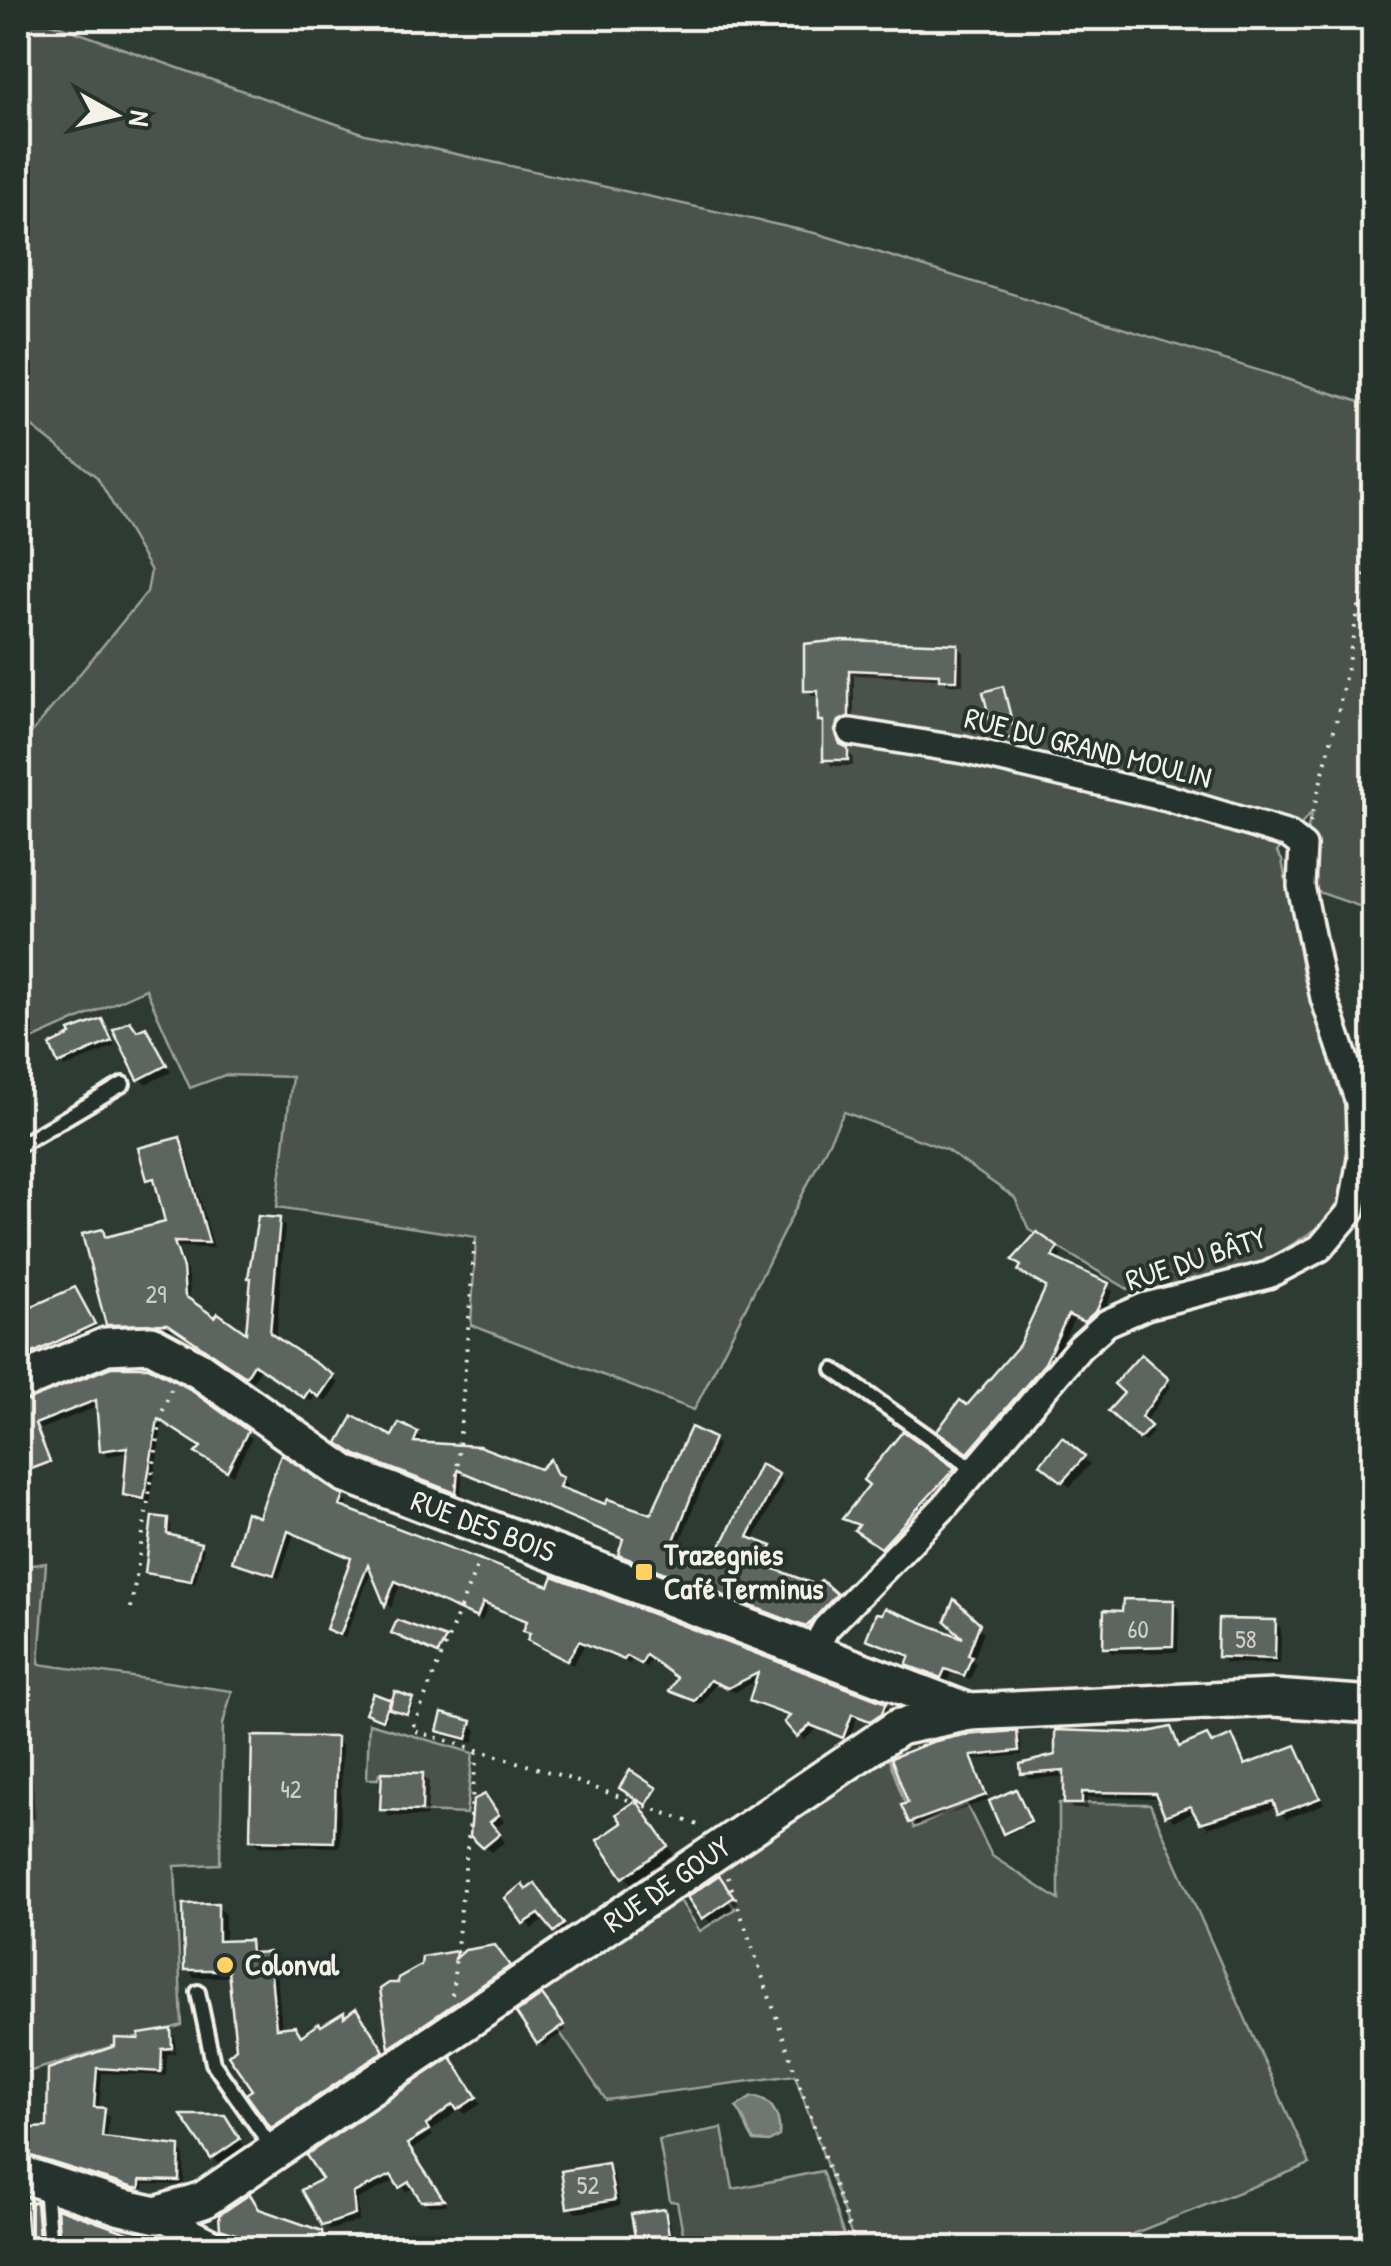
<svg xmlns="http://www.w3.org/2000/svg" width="1391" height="2266" font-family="'Patrick Hand',sans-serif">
<rect width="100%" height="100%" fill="#2e3b34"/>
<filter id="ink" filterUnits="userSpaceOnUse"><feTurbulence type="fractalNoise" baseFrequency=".01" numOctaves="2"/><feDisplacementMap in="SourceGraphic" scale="20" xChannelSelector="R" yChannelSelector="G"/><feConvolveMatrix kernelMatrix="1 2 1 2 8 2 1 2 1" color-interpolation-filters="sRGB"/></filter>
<g filter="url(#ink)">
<!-- green -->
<g fill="#48524c" stroke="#9ea29a" stroke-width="2.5">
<polygon points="18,18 37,18 365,134 819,234 1373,406 1373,911 1301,886 1303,846 1312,812 1277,852 1282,860 1304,979 1348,1107 1345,1187 1330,1220 1265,1262 1141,1297 1029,1230 1015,1198 945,1149 844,1112 694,1410 471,1325 476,1237 277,1207 292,1077 225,1075 190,1088 146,989 25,1043 18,1049 18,749 147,592 151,571 97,477 18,416"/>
<polygon points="46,1563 39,1664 232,1691 223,1724 220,1864 175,1866 182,2025 18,2075 18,1834 32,1832 28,1738 18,1738 18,1567"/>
<polygon points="369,1723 473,1753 466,1814 419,1812 420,1774 379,1773 378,1779 367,1779"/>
<polygon points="887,1754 914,1828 966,1804 992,1856 1059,1900 1059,1803 1150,1804 1310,2164 1097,2248 856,2248 795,2075 606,2100 533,1993 675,1893 700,1931 735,1909 709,1869"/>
<polygon points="722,2128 733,2189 822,2171 844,2236 786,2248 686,2248 677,2202 670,2201 659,2140"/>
</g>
<!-- water -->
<path fill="#6f7770" stroke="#a4a8a0" stroke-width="2.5" d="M752,2097C772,2097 781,2118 779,2136L769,2142L754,2141C745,2130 746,2117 736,2107Z"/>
<!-- shadow -->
<g fill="#0007">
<polygon points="957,646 963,652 963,685 948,685 942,679 854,675 854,722 845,727 840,738 844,749 853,757 853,766 832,766 826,759 826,725 821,720 821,696 812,696 806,690 806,647"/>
<polygon points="1002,689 1017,739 1002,743 997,739"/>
<polygon points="102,1022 115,1046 65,1068 60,1063 74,1037"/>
<polygon points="145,1030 171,1072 146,1084 140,1078 138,1033"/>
<polygon points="179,1140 185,1146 214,1248 178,1247 189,1277 190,1303 248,1338 254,1281 250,1277 279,1220 285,1227 276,1340 339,1383 326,1402 316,1395 312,1402 261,1368 253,1381 177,1330 115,1330 108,1323 102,1232 109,1239 168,1223 158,1184 149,1179"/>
<polygon points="1056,1249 1062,1255 1057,1263 1113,1291 1102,1316 1091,1326 1074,1319 1053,1362 975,1457 946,1436 1021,1346 1048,1288 1027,1276"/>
<polygon points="74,1290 98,1330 18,1368 18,1315"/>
<polygon points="1141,1357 1171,1386 1144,1423 1153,1432 1144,1442 1111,1411 1127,1393"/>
<polygon points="111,1370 246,1433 252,1438 233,1475 204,1458 199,1453 203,1448 163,1422 150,1503 131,1500 125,1494 129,1452 108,1456 102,1450 99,1406 41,1429 37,1425 30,1470 18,1439 18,1405 27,1405"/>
<polygon points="417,1434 422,1440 420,1445 540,1472 550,1462 567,1485 564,1492 607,1507 652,1518 712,1440 718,1445 678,1548 716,1562 778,1476 783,1481 753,1542 776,1554 768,1567 816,1588 821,1583 840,1601 812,1631 626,1560 621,1554 625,1541 462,1473 461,1497 364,1460 347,1448"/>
<polygon points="903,1434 959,1475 887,1552 846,1518 872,1486"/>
<polygon points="1063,1441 1090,1464 1070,1487 1050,1470"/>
<polygon points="342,1498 348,1503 345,1510 550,1590 885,1705 890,1710 887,1718 877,1725 857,1717 848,1742 817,1729 804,1740 788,1722 792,1718 757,1706 752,1700 758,1680 735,1692 716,1683 701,1705 678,1696 673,1691 680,1678 652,1658 646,1667 632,1659 630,1664 585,1644 573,1665 535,1645 526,1630 529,1623 488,1606 482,1621 400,1585 391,1608 372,1570 345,1638 334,1634 328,1629 353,1560 294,1534 279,1578 241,1566 235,1561 261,1520"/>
<polygon points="167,1520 171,1524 171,1538 199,1545 204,1549 195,1584 152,1576 147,1572"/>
<polygon points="1173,1603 1179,1609 1178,1652 1112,1653 1105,1647"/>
<polygon points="955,1604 984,1632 973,1661 976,1664 970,1680 951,1673 947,1683 915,1670 909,1664 911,1659 875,1644 869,1638 886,1611 973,1645 950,1622"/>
<polygon points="1275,1623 1281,1629 1280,1664 1226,1663 1219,1656"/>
<polygon points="412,1700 414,1703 410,1715 391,1707 385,1721 371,1715 389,1702 393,1706"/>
<polygon points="470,1723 477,1730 473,1743 446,1736 440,1730"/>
<polygon points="1171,1730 1182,1748 1206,1738 1212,1744 1232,1738 1248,1767 1296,1748 1302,1754 1324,1804 1286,1819 1278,1807 1208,1828 1196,1812 1173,1821 1160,1798 1087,1797 1087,1809 1073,1809 1066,1802 1067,1776 1030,1779 1024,1773"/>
<polygon points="1016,1734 1021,1738 1022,1755 973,1760 988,1800 915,1826 911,1822 911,1804 894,1760"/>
<polygon points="336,1740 342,1746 340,1847 259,1846 252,1839"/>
<polygon points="18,1742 25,1742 31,1749 35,1819 18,1820"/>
<polygon points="422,1775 429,1782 427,1817 389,1816 383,1809"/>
<polygon points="1018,1795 1031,1824 1007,1835 1005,1833"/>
<polygon points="491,1803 504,1822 494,1829 505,1842 491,1852 472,1835"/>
<polygon points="642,1809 673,1854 631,1883 625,1876"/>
<polygon points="724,1885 738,1904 711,1923 704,1917"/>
<polygon points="526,1892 541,1892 569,1931 562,1936 546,1919 532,1929 508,1898"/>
<polygon points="217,1906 225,1914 225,1943 249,1942 257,1955 268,1954 276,1962 282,2030 294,2029 303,2038 344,2015 363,2019 390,2060 280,2134 273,2127 238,2050 231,1977 194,1977 187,1969"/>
<polygon points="455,1954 459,1958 500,1954 513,1972 396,2051 391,2047 383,1990 400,1986"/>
<polygon points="546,2002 566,2030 543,2046 519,2014"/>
<polygon points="170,2032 175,2037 176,2053 167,2054 166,2076 102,2073 99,2110 109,2116 107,2140 178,2148 184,2154 184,2185 144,2184 144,2192 134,2191 32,2157 18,2158 18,2118 18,2132 50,2129 50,2071"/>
<polygon points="456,2066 481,2104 465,2114 460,2109 430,2132 433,2136 411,2150 447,2205 429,2206 415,2187 406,2192 397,2180 358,2199 359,2221 330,2230 324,2224 326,2180"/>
<polygon points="224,2118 244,2146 219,2164 213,2158"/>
<polygon points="607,2165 613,2172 620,2206 576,2213 570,2207"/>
<polygon points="35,2204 41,2210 44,2248 20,2248 18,2219 29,2218"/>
<polygon points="256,2204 261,2212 320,2233 327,2239 328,2248 276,2248 229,2234 223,2228"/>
<polygon points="60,2212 163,2248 62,2248"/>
<polygon points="664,2212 669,2217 674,2248 639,2248 634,2217"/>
</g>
<!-- building -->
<g fill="#5c655e" stroke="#f4f1e8" stroke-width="2.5">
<polygon points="842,640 958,644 957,680 939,680 939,674 849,670 849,716 839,721 835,730 840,744 848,748 848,760 823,760 823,721 818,721 818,691 804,691 804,644"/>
<polygon points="1003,686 1016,737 998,742 995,741 983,692"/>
<polygon points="102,1019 112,1041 58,1064 50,1045 71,1035 69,1031"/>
<polygon points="130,1021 137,1031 146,1027 167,1065 138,1080 113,1030"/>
<polygon points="180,1137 209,1243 174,1242 183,1268 185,1296 215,1317 218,1313 246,1333 251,1278 248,1278 258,1216 280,1218 270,1333 334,1375 319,1397 309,1390 304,1398 254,1364 246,1377 168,1324 106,1325 82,1234 103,1229 105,1237 165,1222 154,1178 147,1180 138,1148"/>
<polygon points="1037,1232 1058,1247 1052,1257 1109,1283 1097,1310 1084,1322 1068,1315 1045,1363 968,1453 937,1431 960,1400 967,1405 1019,1345 1046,1287 1018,1271 1021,1266 1012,1260"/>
<polygon points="75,1287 95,1324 18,1360 18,1318 35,1305"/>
<polygon points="1141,1354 1169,1379 1141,1417 1151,1426 1139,1439 1108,1411 1124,1393 1114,1384"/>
<polygon points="111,1367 148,1367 188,1388 248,1431 227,1471 195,1453 201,1447 158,1419 144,1499 123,1495 127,1447 100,1451 96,1400 35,1424 50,1462 26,1471 18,1447 18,1404"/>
<polygon points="353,1416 392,1436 399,1423 418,1432 414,1442 479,1446 540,1469 550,1459 557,1475 563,1477 559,1487 605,1504 608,1499 651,1514 691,1427 714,1438 673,1543 715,1559 760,1464 779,1474 748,1537 772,1546 762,1564 816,1585 821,1580 837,1594 806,1627 618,1555 623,1539 458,1470 456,1493 356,1455 338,1443"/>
<polygon points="903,1431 955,1468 881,1548 854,1530 859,1525 842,1519 869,1485 863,1480"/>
<polygon points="1062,1437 1085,1456 1062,1482 1040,1464"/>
<polygon points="281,1454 344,1496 340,1506 549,1586 553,1576 886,1703 882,1713 870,1721 852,1714 843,1738 810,1725 797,1737 784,1722 790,1716 749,1701 758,1673 728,1688 710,1680 695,1701 669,1691 677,1678 646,1655 641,1664 627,1656 624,1660 579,1641 567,1661 527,1640 530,1633 523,1631 527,1621 483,1603 477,1618 395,1581 385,1606 368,1565 340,1635 326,1629 351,1558 288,1531 274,1575 232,1562 246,1512 259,1517"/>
<polygon points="152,1516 168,1518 167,1534 201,1543 191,1581 145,1573"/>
<polygon points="954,1599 980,1623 968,1655 972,1656 964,1676 945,1669 941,1678 906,1665 910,1656 866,1639 876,1613 882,1614 885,1608 963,1638 945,1621"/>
<polygon points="1123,1599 1174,1600 1173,1646 1103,1648 1104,1610 1122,1611"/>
<polygon points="1218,1619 1276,1620 1275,1659 1217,1657"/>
<polygon points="397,1620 446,1638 438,1654 391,1633"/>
<polygon points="395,1691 413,1698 407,1714 389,1709"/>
<polygon points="373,1693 391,1700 382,1720 365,1713"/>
<polygon points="442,1713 472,1721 467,1739 437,1731"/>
<polygon points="1171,1727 1179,1747 1207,1735 1212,1744 1232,1735 1245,1765 1296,1745 1320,1798 1278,1814 1273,1801 1200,1823 1190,1806 1165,1816 1155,1793 1082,1792 1082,1804 1064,1804 1064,1771 1021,1774 1020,1764 1055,1755 1055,1730 1144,1733"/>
<polygon points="1017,1731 1019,1751 971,1756 986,1795 909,1823 901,1805 908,1803 891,1758 932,1742 963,1735"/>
<polygon points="252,1736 337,1737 334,1842 250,1840"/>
<polygon points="630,1770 657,1788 646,1805 619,1788"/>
<polygon points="382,1772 423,1773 422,1811 380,1810"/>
<polygon points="1016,1789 1031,1821 1003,1834 989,1801"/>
<polygon points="485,1794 499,1815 490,1822 500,1834 483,1848 470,1836 473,1800"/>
<polygon points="636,1800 668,1846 623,1878 597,1840 622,1823 616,1814"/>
<polygon points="719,1875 734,1897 702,1919 687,1897"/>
<polygon points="535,1883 564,1924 554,1932 539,1914 523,1924 505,1898 522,1884 526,1890"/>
<polygon points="218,1903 218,1941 250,1940 251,1953 269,1952 276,2028 295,2026 301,2036 319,2023 321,2026 344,2012 344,2017 356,2008 384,2051 271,2128 246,2094 252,2090 228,2055 236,2048 228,1970 184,1970 183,1904"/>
<polygon points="495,1945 510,1966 389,2048 380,1989 389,1983 398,1983 398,1978 421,1965 422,1957 456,1951 455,1959 465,1950"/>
<polygon points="542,1995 564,2025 537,2044 516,2013"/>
<polygon points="171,2029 172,2048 162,2049 161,2072 97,2068 94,2107 105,2108 102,2137 180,2146 179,2181 140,2180 140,2188 134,2188 18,2152 19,2129 47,2127 48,2069 115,2046 115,2038 139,2039 139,2034"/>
<polygon points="451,2057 477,2097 457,2110 453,2104 426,2125 429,2130 407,2144 444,2200 421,2201 409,2182 399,2188 391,2175 353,2193 355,2215 322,2226 301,2190 322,2179 306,2155"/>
<polygon points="181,2115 225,2115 240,2139 211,2159"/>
<polygon points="608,2163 615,2200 567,2208 561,2171"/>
<polygon points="250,2194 259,2209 322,2231 324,2248 278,2248 220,2229 219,2215"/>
<polygon points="36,2202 40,2248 29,2248 25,2203"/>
<polygon points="57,2208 165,2246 165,2248 60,2248"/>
<polygon points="665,2209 671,2248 637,2248 631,2214"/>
</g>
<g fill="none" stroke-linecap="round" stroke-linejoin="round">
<defs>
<g id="lane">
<polyline points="18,1146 123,1084"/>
<polyline points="834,1370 975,1470"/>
<polyline points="198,1992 213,2063 273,2149"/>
<polyline points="45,2185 50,2248"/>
</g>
<g id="street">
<polyline points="814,1650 826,1628 944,1507 1080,1347 1107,1323 1146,1306 1268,1275 1320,1248 1352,1210 1361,1159 1359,1102 1324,998 1301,886 1303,846 1289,835 1167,798 963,750 851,732"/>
<polyline points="157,2215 222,2248"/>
</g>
<g id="secondary">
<path id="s1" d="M18,1383L106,1346L151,1344L199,1370L346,1474L970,1712"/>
<path id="s2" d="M18,2173L121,2207L157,2215L203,2200L899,1727L970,1712L1274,1698L1374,1705"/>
</g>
</defs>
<!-- lane casing -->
<use href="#lane" stroke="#f4f1e8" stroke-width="20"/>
<!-- street casing -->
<use href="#street" stroke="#f4f1e8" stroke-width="32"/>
<!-- secondary casing -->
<use href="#secondary" stroke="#f4f1e8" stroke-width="42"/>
<!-- path -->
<g stroke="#f4f1e8" stroke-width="4" stroke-dasharray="2.5 8" stroke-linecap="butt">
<polyline points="1310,823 1337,718 1374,530"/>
<polyline points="456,1486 475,1238"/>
<polyline points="480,1558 412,1730 556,1774 701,1826"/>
<polyline points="131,1608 162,1413 172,1387"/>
<polyline points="728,1877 856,2248"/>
<polyline points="452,1995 477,1751"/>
</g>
<!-- lane -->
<use href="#lane" stroke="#26332d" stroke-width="12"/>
<!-- street -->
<use href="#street" stroke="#26332d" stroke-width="25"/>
<!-- secondary -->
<use href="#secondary" stroke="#26332d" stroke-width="35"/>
</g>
</g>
<!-- markers -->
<g fill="#ffd166" stroke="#26332d" stroke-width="4">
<rect x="634" y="1562" width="20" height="20" rx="5"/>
<circle cx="225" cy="1965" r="10"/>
</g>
<g text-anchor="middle" stroke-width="8" stroke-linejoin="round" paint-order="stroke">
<!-- number labels -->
<g font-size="25" fill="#cecec6">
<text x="156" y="1303">29</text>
<text x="1138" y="1638">60</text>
<text x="1246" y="1648">58</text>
<text x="291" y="1798">42</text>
<text x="588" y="2194">52</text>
</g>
<!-- street labels -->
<g font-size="30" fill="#f4f1e8" stroke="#26332d">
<text transform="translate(1088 748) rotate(14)" y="10">RUE DU GRAND MOULIN</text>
<text transform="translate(1196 1259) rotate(-18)" y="10">RUE DU BÂTY</text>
<text dy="10" stroke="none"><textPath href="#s1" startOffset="522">RUE DES BOIS</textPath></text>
<text dy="10" stroke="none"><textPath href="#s2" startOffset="755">RUE DE GOUY</textPath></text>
</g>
<!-- poi labels -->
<g font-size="30" font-weight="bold" fill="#f4f1e8" stroke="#26332d" text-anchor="start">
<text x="664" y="1565">Trazegnies<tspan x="664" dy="34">Café Terminus</tspan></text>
<text x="245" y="1975">Colonval</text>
</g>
</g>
<!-- margin -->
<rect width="1391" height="2266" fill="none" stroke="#26332d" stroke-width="60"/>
<rect x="30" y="30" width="1331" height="2206" fill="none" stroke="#f4f1e8" stroke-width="4" filter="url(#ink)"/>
<!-- north arrow -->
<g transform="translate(115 115) rotate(98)" stroke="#26332d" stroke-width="8" paint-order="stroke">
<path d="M0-8L18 38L0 25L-18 38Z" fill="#f4f1e8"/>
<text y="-15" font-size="28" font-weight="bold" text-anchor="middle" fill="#f4f1e8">N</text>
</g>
</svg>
